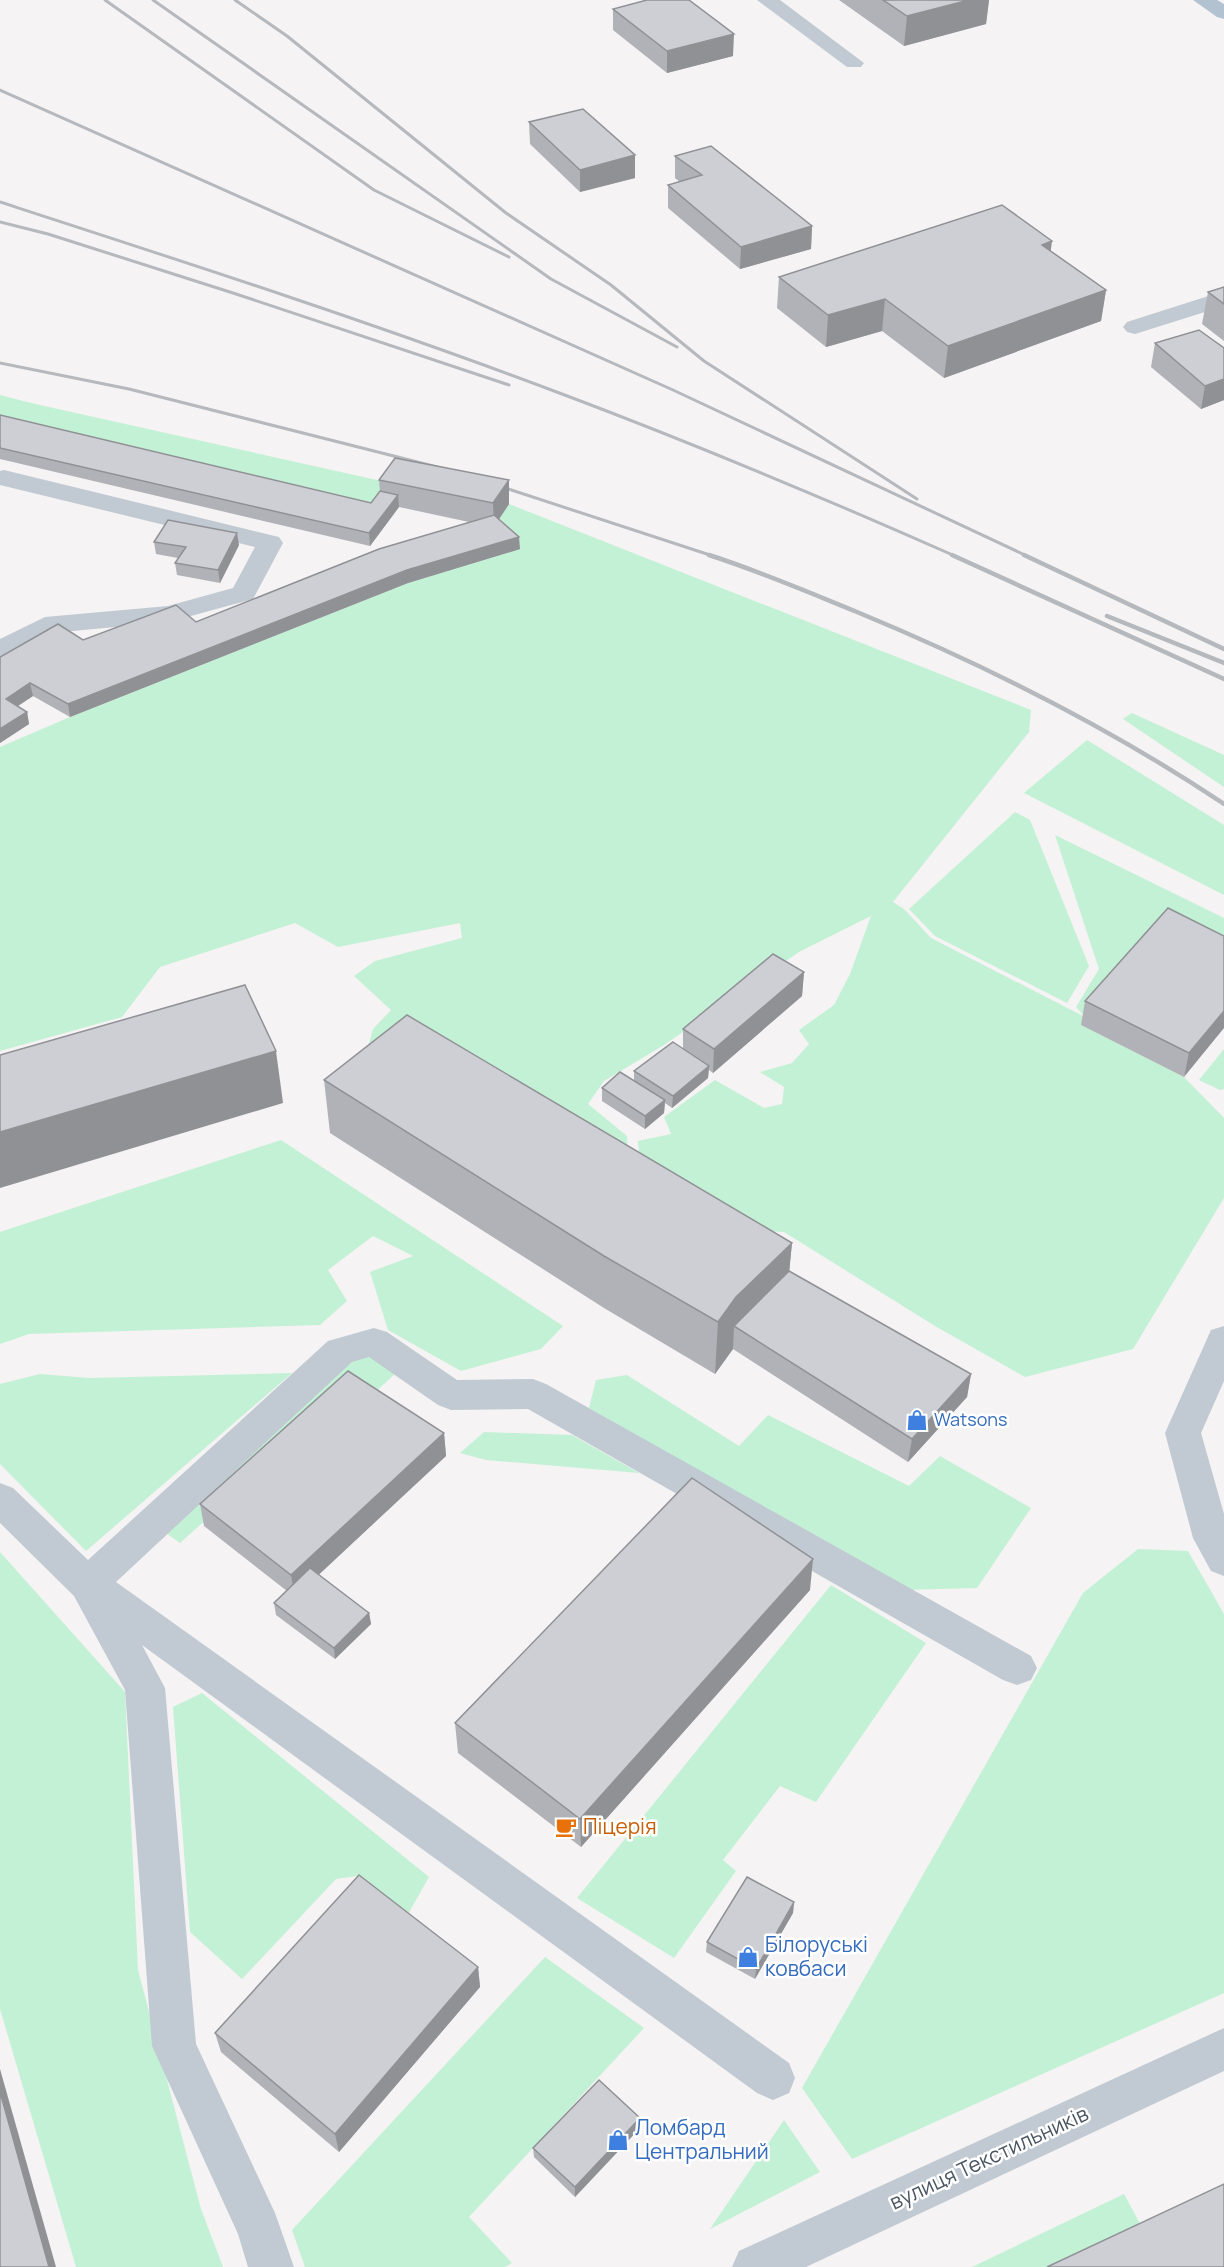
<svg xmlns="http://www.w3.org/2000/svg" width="1224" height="2267" font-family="Manrope,sans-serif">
<rect width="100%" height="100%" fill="#f5f3f3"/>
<!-- green -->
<g fill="#c3f1d5">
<polygon points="0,395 31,403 386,482 371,506 0,421"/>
<polygon points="509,504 1031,710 1029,732 893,902 904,909 931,938 1085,1017 1076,1007 1099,969 1055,835 1224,918 1224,957 1081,1025 1184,1077 1224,1118 1224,1198 1133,1349 1025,1377 935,1326 784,1232 714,1228 643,1191 638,1141 671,1134 664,1117 715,1080 764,1108 782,1104 784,1087 760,1072 792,1063 809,1044 799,1030 834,1005 850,974 871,916 799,952 664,1045 604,1081 588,1104 627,1136 629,1184 365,1058 373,1029 391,1010 354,976 375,961 462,938 460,923 338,947 295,923 160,967 122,1017 0,1051 0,747 70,717 408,583 519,549 494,527"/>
<polygon points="1132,713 1224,755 1224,787 1123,719"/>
<polygon points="1087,740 1224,825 1224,895 1024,793"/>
<polygon points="1015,812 1030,820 1089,966 1067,1003 935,936 909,909"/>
<polygon points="1224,1049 1224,1089 1220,1090 1199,1080"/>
<polygon points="281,1140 563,1326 541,1349 461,1371 388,1330 370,1272 413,1256 373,1236 328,1270 347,1301 320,1325 29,1334 0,1344 0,1232"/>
<polygon points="372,1354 397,1372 370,1397 352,1388 180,1543 163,1531 349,1358"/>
<polygon points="292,1373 86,1551 0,1464 0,1384 40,1374 89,1378"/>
<polygon points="627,1375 739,1446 768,1415 909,1486 940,1456 1031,1508 977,1588 904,1590 589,1408 596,1380"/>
<polygon points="484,1432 572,1435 639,1473 486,1460 460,1453"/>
<polygon points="1138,1549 1188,1551 1224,1614 1224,1993 852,2159 802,2088 1083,1593"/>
<polygon points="0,1552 125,1692 138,1970 201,2209 223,2267 76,2267 0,2009"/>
<polygon points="831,1585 926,1643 816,1802 780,1786 723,1860 736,1871 674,1958 577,1898"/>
<polygon points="202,1693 429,1877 407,1916 357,1876 336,1879 242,1979 190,1932 173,1707"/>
<polygon points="545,1957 644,2028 469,2217 512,2263 505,2267 305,2267 292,2230"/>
<polygon points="784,2120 820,2172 710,2229"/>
<polygon points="1124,2194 1145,2233 1073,2267 972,2267"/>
</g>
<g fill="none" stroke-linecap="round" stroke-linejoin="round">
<!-- lane -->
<g fill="#c1cad2" fill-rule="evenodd">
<polygon points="757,0 780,0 864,63 861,67 847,67"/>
<polygon points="1224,291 1224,306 1135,334 1127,332 1123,327 1127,322"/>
<polygon points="4,470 279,537 283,543 253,599 169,622 51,633 10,656 0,658 0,639 45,617 168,606 233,588 255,547 0,485 0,471"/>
<polygon points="1224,1326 1224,1381 1201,1433 1224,1514 1224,1576 1211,1571 1193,1538 1165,1433 1211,1330"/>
<polygon points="374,1328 387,1332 457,1380 533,1379 546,1384 1031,1656 1037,1668 1031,1680 1017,1685 1003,1680 528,1409 451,1410 438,1405 369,1357 352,1362 116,1582 789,2063 795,2078 789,2093 773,2100 757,2093 142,1645 165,1688 196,2044 275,2213 294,2267 248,2267 238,2234 152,2046 125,1690 74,1596 0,1523 0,1483 13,1488 88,1560 328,1341"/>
</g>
<!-- street -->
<polygon fill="#c1cad2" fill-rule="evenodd" points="1224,2028 1224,2071 806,2267 732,2267 739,2251"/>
<!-- primary -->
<polygon fill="#b3c2d1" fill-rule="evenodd" points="1193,0 1217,0 1224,4 1224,19 1217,17"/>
<!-- rail-far1 -->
<g stroke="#b5b8bd" stroke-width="3">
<polyline points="105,0 374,190 509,257"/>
<polyline points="153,0 551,279 677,347"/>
<polyline points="235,0 287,36 506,213 611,285 704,361 917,499"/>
<polyline points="0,90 673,390 1027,556"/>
<path d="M0,202C188,263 377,324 562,394C695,444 826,499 955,556"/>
<polyline points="0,222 48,234 233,293 509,385"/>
<polyline points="0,363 129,389 453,471"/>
<polyline points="493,484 713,556"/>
</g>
<!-- rail -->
<g stroke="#b5b8bd" stroke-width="4.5">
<path d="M709,555C759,571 808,592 857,612C985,665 1109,727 1224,804"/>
<polyline points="952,555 1224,679"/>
<polyline points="1024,555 1224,649"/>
<polyline points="1107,616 1224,663"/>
</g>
</g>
<!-- wall -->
<g fill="#b0b2b7">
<polygon points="839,0 989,0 986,24 904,46"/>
<polygon points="613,9 733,56 667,73 613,30"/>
<polygon points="529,122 635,155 635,178 580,192 530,144"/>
<polygon points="675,156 812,226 811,249 740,269 668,208 668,185 680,182 675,178"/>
<polygon points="1050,251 1106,290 1101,321 944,378 882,331 826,347 777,308 779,277"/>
<polygon points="1224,287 1224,341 1202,324 1208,292"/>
<polygon points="1155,343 1224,348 1224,400 1201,409 1151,367"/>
<polygon points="0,415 371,503 380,491 379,480 509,504 499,519 520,549 408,583 70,717 33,696 17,706 27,712 29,724 0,743 0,657 83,640 196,622 469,522 399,507 370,546 0,459"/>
<polygon points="154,542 239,545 220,583 177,575 175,563 178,558 156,554"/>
<polygon points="1224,936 1184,1077 1081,1025 1085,1001"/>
<polygon points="804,972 802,996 713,1073 709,1070 708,1078 672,1108 665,1103 664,1113 645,1129 602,1101 602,1088 634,1081 634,1071 683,1049 683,1029"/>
<polygon points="324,1080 792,1243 789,1272 971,1374 967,1397 908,1462 733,1349 715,1374 604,1308 330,1133"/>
<polygon points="444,1433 446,1456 318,1574 369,1613 371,1624 335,1659 276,1615 274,1603 287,1591 204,1526 200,1504"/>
<polygon points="810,1590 581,1847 458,1753 455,1723"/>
<polygon points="794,1902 793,1913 755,1979 706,1952 707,1942"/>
<polygon points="478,1967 480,1987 339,2152 221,2052 215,2033"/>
<polygon points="640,2128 575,2197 534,2157 533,2148"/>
</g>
<!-- shaded-wall -->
<g fill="#909195">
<polygon points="969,0 989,0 986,24 904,46 907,16"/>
<polygon points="734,34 733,56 667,73 667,51"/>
<polygon points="635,155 635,178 580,192 580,170"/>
<polygon points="812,226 811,249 740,269 741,247"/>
<polygon points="1052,241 1048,273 1042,245"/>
<polygon points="1106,290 1101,321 944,378 948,346"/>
<polygon points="885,299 882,331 826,347 828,315"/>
<polygon points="1224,379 1224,400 1201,409 1205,386"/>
<polygon points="509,480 509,504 494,527 493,503"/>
<polygon points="398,495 399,507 370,546 369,533"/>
<polygon points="237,533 239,545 220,583 218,570"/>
<polygon points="519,537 520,549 408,583 70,717 68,704 407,570"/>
<polygon points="30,683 33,696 9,712 6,699"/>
<polygon points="27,712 29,724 0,743 0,729"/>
<polygon points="804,972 802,996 713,1073 714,1049"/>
<polygon points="1224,1011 1224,1028 1184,1077 1189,1053"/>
<polygon points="276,1051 283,1103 0,1188 0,1132"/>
<polygon points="709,1066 708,1078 672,1108 673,1096"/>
<polygon points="665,1100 664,1113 645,1129 645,1116"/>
<polygon points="792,1243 787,1295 734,1326 733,1349 715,1374 718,1322 736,1297"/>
<polygon points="971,1374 967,1397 908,1462 912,1439"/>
<polygon points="444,1433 446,1456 295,1597 291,1575"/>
<polygon points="813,1559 810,1590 581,1847 580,1819"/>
<polygon points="369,1613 371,1624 335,1659 334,1648"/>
<polygon points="794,1902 793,1913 755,1979 756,1969"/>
<polygon points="478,1967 480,1987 339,2152 335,2134"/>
<polygon points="0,2069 56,2267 49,2267 0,2092"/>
<polygon points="640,2118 640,2128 575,2197 575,2187"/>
</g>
<!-- building -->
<g fill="#cdcfd5" stroke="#909195" stroke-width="1.5">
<polygon points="647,0 689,0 734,34 667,51 613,9"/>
<polygon points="883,0 969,0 907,16"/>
<polygon points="583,109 635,155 580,170 529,122"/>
<polygon points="711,146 812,226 741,247 668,185 702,175 675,156"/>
<polygon points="1002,205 1052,241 1042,245 1106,290 948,346 885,299 828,315 779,277"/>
<polygon points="1224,287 1224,304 1208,292"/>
<polygon points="1199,330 1224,348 1224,379 1205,386 1155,343"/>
<polygon points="0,415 371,503 380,491 398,495 369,533 0,448"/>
<polygon points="395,458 509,480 493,503 379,480"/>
<polygon points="494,515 519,537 407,570 68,704 30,683 6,699 27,712 0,729 0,657 58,624 83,640 176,605 196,622 379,549"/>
<polygon points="168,520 237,533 218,570 175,563 186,547 154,542"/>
<polygon points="1168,908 1224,936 1224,1011 1189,1053 1085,1001"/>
<polygon points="773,954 804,972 714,1049 683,1029"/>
<polygon points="245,985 276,1051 0,1132 0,1055"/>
<polygon points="407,1015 792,1243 736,1297 718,1322 604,1256 324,1080"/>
<polygon points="673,1042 709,1066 673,1096 634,1071"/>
<polygon points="620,1072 665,1100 645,1116 602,1088"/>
<polygon points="789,1271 971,1374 912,1439 734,1326"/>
<polygon points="348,1371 444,1433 291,1575 200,1504"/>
<polygon points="692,1478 813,1559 580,1819 455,1723"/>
<polygon points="310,1568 369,1613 334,1648 274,1603"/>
<polygon points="359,1875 478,1967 335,2134 215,2033"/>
<polygon points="747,1877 794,1902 756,1969 707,1942"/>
<polygon points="599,2080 640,2118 575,2187 533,2148"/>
<polygon points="0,2092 49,2267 0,2267"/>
<polygon points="1224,2184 1224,2267 1047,2267"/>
</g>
<!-- icons -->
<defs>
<symbol id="shop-bare" viewBox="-9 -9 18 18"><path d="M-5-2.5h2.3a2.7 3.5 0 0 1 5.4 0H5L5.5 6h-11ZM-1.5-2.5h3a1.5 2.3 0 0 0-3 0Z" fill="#3f7fe0" stroke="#fff" stroke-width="2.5" paint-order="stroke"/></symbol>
<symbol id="cafe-bare" viewBox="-9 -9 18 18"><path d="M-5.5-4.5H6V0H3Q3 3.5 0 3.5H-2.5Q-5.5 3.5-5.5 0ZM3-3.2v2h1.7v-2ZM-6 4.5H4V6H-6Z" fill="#e8710a" stroke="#fff" stroke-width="2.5" paint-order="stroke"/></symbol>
</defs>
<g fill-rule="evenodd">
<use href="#shop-bare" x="902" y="1405" width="30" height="30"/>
<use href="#cafe-bare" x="551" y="1812" width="30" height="30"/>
<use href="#shop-bare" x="733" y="1942" width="30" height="30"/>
<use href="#shop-bare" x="603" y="2125" width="30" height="30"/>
</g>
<g text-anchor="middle" stroke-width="5" stroke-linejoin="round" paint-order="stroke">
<!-- shop labels -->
<g font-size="18" fill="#366cbe" stroke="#fff" text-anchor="start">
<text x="934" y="1426">Watsons</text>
</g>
<!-- near-food labels -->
<g font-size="21" fill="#c56008" stroke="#fff" text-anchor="start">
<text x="583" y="1834">Піцерія</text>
</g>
<!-- near-shop labels -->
<g font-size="21" fill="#366cbe" stroke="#fff" text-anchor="start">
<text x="765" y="1952">Білоруські<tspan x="765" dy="24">ковбаси</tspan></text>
<text x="635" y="2135">Ломбард<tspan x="635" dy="24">Центральний</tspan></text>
</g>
<!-- near-street labels -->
<g font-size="21" fill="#4a5661" stroke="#fff">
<text transform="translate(989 2158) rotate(-25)" y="7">вулиця Текстильників</text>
</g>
</g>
</svg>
